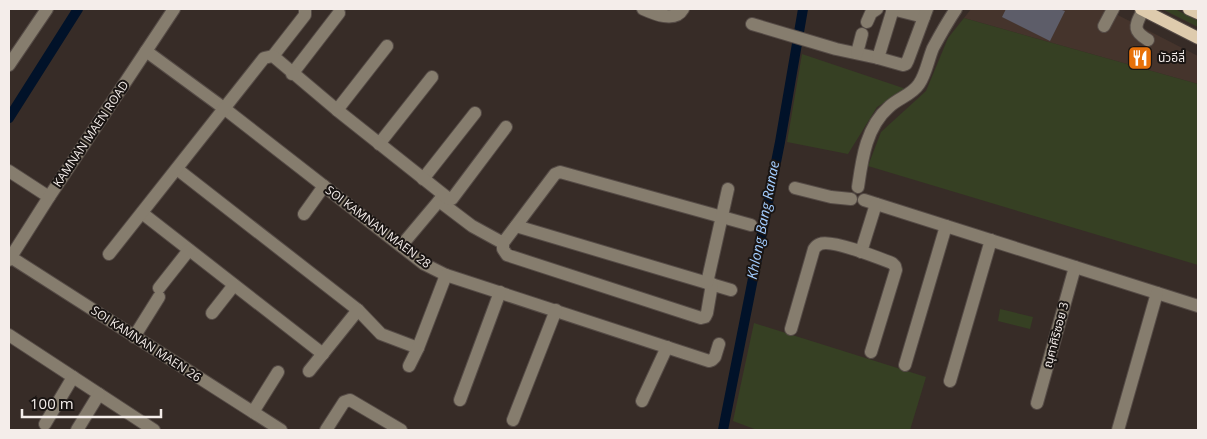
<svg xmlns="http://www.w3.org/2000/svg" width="1207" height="439" font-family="'Open Sans','Noto Sans Thai',sans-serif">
<rect width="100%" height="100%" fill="#372c27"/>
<!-- built -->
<polygon fill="#45342c" points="971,9 1106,9 1198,56 1198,84 964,18"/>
<!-- green -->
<g fill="#364023">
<polygon points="1162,9 1175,9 1198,21 1198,27"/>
<polygon points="964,18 1198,84 1198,265 868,166 881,132 926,91 948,38"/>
<polygon points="802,54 906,89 877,107 848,154 787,142"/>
<polygon points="1000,309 1033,317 1030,329 998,321"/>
<polygon points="754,323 926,377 910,430 757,430 733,421"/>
</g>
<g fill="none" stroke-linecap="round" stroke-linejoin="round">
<!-- canal -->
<g stroke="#011229" stroke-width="10">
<polyline points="9,118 78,9"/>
<polyline points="723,430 780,142 803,9"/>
</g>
</g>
<!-- building -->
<polygon fill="#5d5d69" points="1006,9 1059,9 1065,11 1050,41 1002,17"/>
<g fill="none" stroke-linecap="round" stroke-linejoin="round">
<defs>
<g id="minor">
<path d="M643,9C654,14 675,23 683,9"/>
<polyline points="892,9 924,17"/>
<path d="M1143,10C1136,25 1131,30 1148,40"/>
<polyline points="867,22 871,13 877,9"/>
<polyline points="752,24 836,49 878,58 903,65 906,64 908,60 927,9"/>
<polyline points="1104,26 1113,9"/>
<polyline points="146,51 225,109 424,264 446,275 709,361 712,360 715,357 719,344"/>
<polyline points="857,53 862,34"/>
<polyline points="273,56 305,15 305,9"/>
<polyline points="878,58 893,9"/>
<polyline points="9,65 47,9"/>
<polyline points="292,74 339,13"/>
<polyline points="337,110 387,46"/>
<polyline points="379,144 432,77"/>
<polyline points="177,169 358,310 381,334 418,348"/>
<polyline points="9,171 49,197"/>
<polyline points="423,179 475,113"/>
<path d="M858,187C862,159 866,127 889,107C898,98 912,95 919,84C926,74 928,60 933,48C940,35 948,21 956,9"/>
<polyline points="795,188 831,197 851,199"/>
<polyline points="864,200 1198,306"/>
<polyline points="439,201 472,226 503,243 555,174 560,172 751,225"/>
<polyline points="142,213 323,354"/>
<polyline points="304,214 324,186"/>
<polyline points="516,226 731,290"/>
<polyline points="503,243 503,249 507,255 701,318 705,317 707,313 712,284"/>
<polyline points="401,246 443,196"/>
<polyline points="861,252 876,204"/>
<polyline points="109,254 264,58 273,56 337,110 449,199 452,199 506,127"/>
<polyline points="9,256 281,430"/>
<polyline points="9,260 49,197 174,9"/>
<polyline points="707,283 728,189"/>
<polyline points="159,288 189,250"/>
<polyline points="212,313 234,285"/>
<path d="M791,329L814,249C816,246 817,245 820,244C831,239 879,258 892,263L895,266L896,270L871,352"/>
<polyline points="9,335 154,430"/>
<polyline points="134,337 159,297"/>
<polyline points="905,365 946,226"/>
<polyline points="409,366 418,348 446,275"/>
<polyline points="309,371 358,310"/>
<polyline points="950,381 991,240"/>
<polyline points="460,400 500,292"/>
<polyline points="642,401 667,347"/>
<polyline points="1037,403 1075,267"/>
<polyline points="253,412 278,372"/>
<polyline points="513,420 556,310"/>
<polyline points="45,424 73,377"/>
<polyline points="77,430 99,394"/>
<polyline points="326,430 344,402 350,400 401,430"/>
<polyline points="1118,430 1157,293"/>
</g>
<g id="major">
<polyline points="1141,9 1198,38"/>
<polyline points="1189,9 1198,13"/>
</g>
</defs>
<!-- minor casing -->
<use href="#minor" stroke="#554b46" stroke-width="14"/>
<!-- major casing -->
<use href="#major" stroke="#554b46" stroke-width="14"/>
<!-- minor -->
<use href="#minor" stroke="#867d6e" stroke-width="12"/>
<!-- major -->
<use href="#major" stroke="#decbad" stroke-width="12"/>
</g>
<!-- icons -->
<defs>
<symbol id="restaurant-square" viewBox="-11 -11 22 22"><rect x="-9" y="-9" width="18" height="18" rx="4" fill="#e8710a" stroke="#1a1513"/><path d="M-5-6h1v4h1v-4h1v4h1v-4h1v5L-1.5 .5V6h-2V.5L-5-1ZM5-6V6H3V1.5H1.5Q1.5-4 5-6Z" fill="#fff"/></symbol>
</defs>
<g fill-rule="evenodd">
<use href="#restaurant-square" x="1126" y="44" width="28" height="28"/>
</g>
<g text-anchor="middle" stroke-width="4" stroke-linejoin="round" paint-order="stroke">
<!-- poi labels -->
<g font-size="12" fill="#f4edea" stroke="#1a1513" text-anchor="start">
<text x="1158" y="62">นัวอีลี่</text>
</g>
<!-- street labels -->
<g font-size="12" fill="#f4edea" stroke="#1a1513">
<text transform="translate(91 134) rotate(-56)" y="4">KAMNAN MAEN ROAD</text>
<text transform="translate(378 227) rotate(37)" y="4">SOI KAMNAN MAEN 28</text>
<text transform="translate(1056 335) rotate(-75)" y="4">ณุศาศิริซอย 3</text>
<text transform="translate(146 344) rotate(33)" y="4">SOI KAMNAN MAEN 26</text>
</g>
<!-- water labels -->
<g font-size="14" font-style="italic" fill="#a3cdff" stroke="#1a1513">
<text transform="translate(763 220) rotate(-79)" y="5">Khlong Bang Ranae</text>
</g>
</g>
<!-- border -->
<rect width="1207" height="439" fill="none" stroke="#f4edea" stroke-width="20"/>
<!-- scale -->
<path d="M22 409v8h139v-8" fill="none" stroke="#f4edea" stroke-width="2.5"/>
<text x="30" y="409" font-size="15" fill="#f4edea" stroke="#1a1513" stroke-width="4" paint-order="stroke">100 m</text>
</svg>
